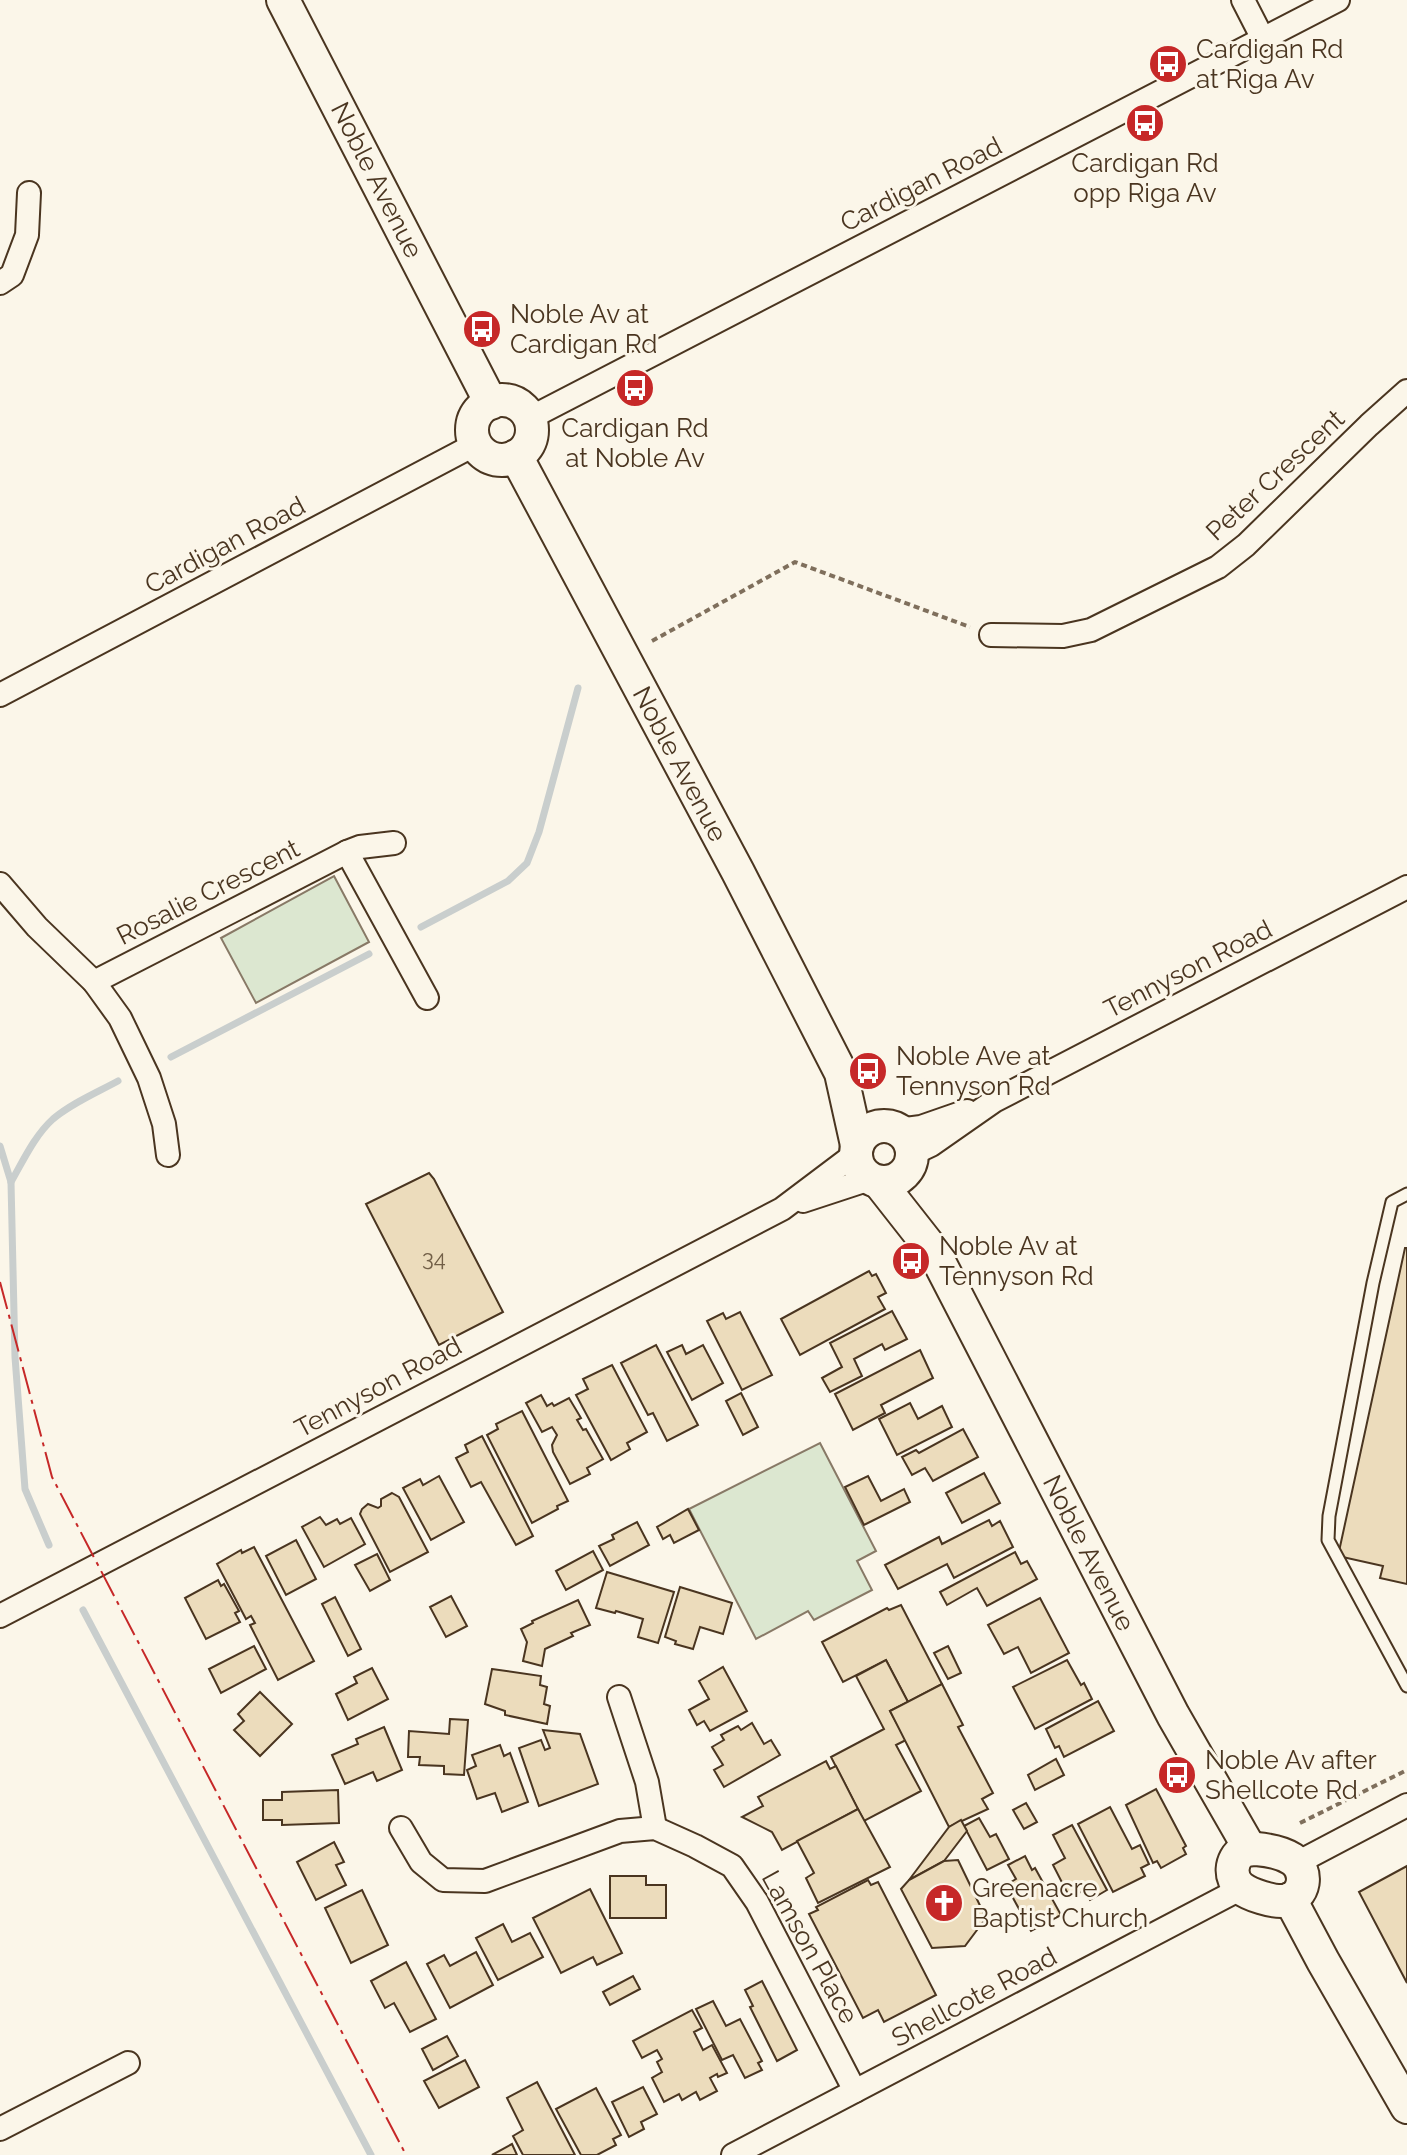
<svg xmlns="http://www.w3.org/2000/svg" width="1407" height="2155" font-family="Raleway,sans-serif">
<rect width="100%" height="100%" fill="#fbf6e9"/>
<!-- green -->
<g fill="#dce7d0" stroke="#887966" stroke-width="2">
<polygon points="334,876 369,942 256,1003 221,938"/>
<polygon points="820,1443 876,1551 857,1561 872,1590 814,1620 808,1611 756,1639 689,1509"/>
</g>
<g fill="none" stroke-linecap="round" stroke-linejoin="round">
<!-- stream -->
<g stroke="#c9cecd" stroke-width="7">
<polyline points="421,927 508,881 527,863 539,832 578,688"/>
<polyline points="171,1057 369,954"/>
<polyline points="0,1146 11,1182 15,1357 25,1489 49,1545"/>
<path d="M11,1182C23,1161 35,1135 53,1119C72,1103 96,1093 118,1081"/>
<polyline points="83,1610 371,2155"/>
</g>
</g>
<!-- building -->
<g fill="#ecdcbc" stroke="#4a3520" stroke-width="2">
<polygon points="429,1173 434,1179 503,1312 439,1345 366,1204"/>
<polygon points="1405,1248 1407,1248 1407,1584 1380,1578 1383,1566 1338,1556"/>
<polygon points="869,1271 872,1276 876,1274 886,1293 878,1297 885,1309 800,1355 781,1319"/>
<polygon points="892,1311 907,1339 885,1350 882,1344 854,1359 862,1376 830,1392 822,1378 842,1367 830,1343"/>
<polygon points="740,1312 772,1375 742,1390 707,1321 723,1313 726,1319"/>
<polygon points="656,1345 698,1425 667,1441 653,1413 648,1415 621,1363"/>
<polygon points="682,1345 686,1354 703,1345 723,1383 692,1400 667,1352"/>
<polygon points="920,1350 933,1378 881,1405 885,1413 853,1430 835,1394"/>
<polygon points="612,1365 647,1432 627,1443 630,1449 611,1460 576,1395 588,1389 583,1379"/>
<polygon points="741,1393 758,1427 743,1435 726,1401"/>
<polygon points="541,1395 547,1406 552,1403 554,1406 569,1398 581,1418 577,1420 583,1430 586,1429 603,1459 587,1468 590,1474 570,1484 553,1452 552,1445 557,1435 552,1427 542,1432 526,1403"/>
<polygon points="910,1403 918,1419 942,1406 952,1427 897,1455 879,1419"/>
<polygon points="522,1411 568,1501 557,1506 558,1509 532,1523 487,1435 498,1429 496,1424"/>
<polygon points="963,1429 978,1457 933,1481 925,1468 912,1475 902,1457 916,1450 919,1453"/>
<polygon points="482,1436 533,1536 516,1545 481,1482 471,1487 456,1458 468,1452 465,1445"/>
<polygon points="984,1473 1000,1503 962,1523 946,1493"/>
<polygon points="439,1476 464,1522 431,1540 403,1488 420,1479 423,1485"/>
<polygon points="868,1476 881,1501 904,1489 910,1502 864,1525 845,1487"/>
<polygon points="392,1493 399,1497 428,1552 390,1572 360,1514 362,1509 368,1504 378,1508 381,1506 381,1499"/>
<polygon points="688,1509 699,1530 674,1543 670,1535 663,1539 657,1527"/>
<polygon points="320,1517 326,1525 337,1519 340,1524 351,1518 365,1544 324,1567 302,1527"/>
<polygon points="989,1520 992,1526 1000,1521 1013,1547 954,1578 947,1564 898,1589 885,1565 939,1537 942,1544"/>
<polygon points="637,1522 649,1545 610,1566 599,1546 614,1539 612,1535"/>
<polygon points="296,1540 316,1579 286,1595 266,1556"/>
<polygon points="254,1547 314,1661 278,1680 250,1625 255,1623 251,1616 246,1619 217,1564 241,1550 242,1553"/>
<polygon points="593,1551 603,1570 566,1590 556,1571"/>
<polygon points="1015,1552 1021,1564 1027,1561 1037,1579 987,1606 977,1588 947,1605 940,1592"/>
<polygon points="377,1554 390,1580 370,1591 355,1565"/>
<polygon points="607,1572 674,1592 658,1643 638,1637 643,1619 616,1611 615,1613 596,1608"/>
<polygon points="218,1580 221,1586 224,1584 239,1611 235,1613 240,1622 206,1639 185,1598"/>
<polygon points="680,1587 732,1603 723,1634 700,1627 693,1649 675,1644 676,1641 665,1637"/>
<polygon points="451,1596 467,1626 446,1637 430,1607"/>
<polygon points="335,1597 361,1649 348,1656 322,1604"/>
<polygon points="1040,1598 1069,1653 1031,1673 1018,1647 1004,1654 988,1625"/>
<polygon points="578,1600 590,1625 571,1633 573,1636 545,1649 542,1666 523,1661 527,1642 521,1629 533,1623 532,1621"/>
<polygon points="901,1605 942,1684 908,1702 886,1660 843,1682 822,1642 887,1608 889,1610"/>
<polygon points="254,1646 266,1669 221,1693 209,1669"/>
<polygon points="948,1646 961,1673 948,1679 934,1653"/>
<polygon points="886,1660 908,1702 890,1711 906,1740 896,1745 921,1791 864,1821 831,1757 884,1729 856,1676"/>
<polygon points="1067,1660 1081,1685 1084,1683 1092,1699 1035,1729 1013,1687"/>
<polygon points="723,1667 747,1711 710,1731 704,1721 697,1725 689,1710 709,1699 699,1681"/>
<polygon points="372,1668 388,1699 348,1720 336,1694 357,1683 354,1677"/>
<polygon points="492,1669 541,1676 540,1685 547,1687 544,1704 550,1706 547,1724 505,1715 505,1711 485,1704"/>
<polygon points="942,1684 963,1725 958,1727 993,1793 982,1799 988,1809 949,1827 890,1711"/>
<polygon points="260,1692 292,1724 260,1756 234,1730 244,1721 238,1714"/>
<polygon points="1098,1701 1114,1731 1064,1757 1059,1746 1055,1748 1046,1729"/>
<polygon points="450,1719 468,1720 464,1775 444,1774 444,1766 419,1765 420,1757 408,1757 409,1731 449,1734"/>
<polygon points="752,1723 764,1744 771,1740 780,1755 724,1787 714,1770 723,1765 712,1747 724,1740 721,1735 738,1726 741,1730"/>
<polygon points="384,1727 402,1770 377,1781 373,1772 345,1784 332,1755 358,1744 356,1739"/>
<polygon points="543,1730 580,1734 598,1784 539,1806 519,1748 541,1740 545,1750 550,1748"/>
<polygon points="500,1745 504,1756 510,1753 528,1802 502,1812 495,1793 477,1799 467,1770 476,1766 472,1755"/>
<polygon points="1056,1759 1064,1775 1035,1790 1028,1775"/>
<polygon points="826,1761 830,1769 836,1766 858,1809 782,1850 772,1832 742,1817 763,1806 758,1797"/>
<polygon points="1156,1789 1186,1846 1183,1848 1186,1854 1161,1868 1157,1861 1153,1863 1126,1805"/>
<polygon points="338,1790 339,1823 282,1825 282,1820 263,1820 263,1800 282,1800 282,1792"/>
<polygon points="1026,1803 1037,1822 1024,1829 1013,1810"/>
<polygon points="1110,1807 1132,1849 1140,1845 1149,1864 1141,1868 1145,1876 1113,1892 1078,1824"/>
<polygon points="858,1809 890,1867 818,1903 806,1878 814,1873 797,1841"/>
<polygon points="979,1818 990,1837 996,1834 1009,1859 987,1870 964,1826"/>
<polygon points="961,1820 967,1831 944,1861 909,1880 949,1827"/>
<polygon points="1072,1825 1107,1890 1090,1900 1084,1890 1070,1898 1053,1865 1065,1858 1053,1835"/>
<polygon points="334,1842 344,1862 336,1865 346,1885 316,1900 297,1862"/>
<polygon points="1025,1856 1032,1870 1035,1868 1061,1915 1031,1931 1006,1885 1016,1879 1008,1865"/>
<polygon points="958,1860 986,1918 965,1946 932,1948 901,1889 909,1880 944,1861"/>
<polygon points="1407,1866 1407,1983 1359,1892"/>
<polygon points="610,1876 646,1876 646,1885 666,1885 666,1918 610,1918"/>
<polygon points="868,1880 871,1885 878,1882 936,1995 884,2022 878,2010 863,2018 809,1914 818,1910 816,1907"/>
<polygon points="590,1889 622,1953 597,1965 593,1957 561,1973 533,1918"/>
<polygon points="362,1890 388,1945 351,1963 325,1908"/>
<polygon points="503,1924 512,1942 530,1933 543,1957 498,1980 476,1938"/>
<polygon points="476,1952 493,1985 450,2008 427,1964 444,1955 450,1966"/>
<polygon points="406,1962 436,2019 410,2032 394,2003 385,2008 371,1981"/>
<polygon points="633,1976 640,1989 610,2005 603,1992"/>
<polygon points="762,1981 797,2050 777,2061 750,2007 753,2006 745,1990"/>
<polygon points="713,2001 726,2026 740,2019 762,2061 758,2063 762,2070 745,2078 733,2055 722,2060 696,2009"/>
<polygon points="692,2010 702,2028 694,2032 703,2050 712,2045 727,2073 718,2077 717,2074 710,2078 717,2091 700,2100 696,2092 682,2100 679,2094 664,2102 652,2078 662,2072 657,2062 662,2059 657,2050 642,2058 633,2041"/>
<polygon points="447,2036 458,2056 433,2070 422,2049"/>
<polygon points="465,2060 479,2087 439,2108 424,2081"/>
<polygon points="537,2082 575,2155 523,2155 513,2136 523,2130 507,2098"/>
<polygon points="643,2087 657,2114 641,2122 644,2129 629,2137 612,2102"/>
<polygon points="596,2088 621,2135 613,2139 616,2145 597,2155 581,2155 556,2109"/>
<polygon points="512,2144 517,2155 492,2155"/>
</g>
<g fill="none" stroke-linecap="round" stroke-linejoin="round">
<defs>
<polyline id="lane" points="1407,1194 1392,1202 1373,1283 1329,1516 1328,1540 1407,1686"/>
<g id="street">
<polyline points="1243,0 1263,39"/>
<polyline points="0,283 12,275 27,235 29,193"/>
<polyline points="530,418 1338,0"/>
<polyline points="991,635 1063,636 1091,630 1218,567 1246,545 1369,425 1407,391"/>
<polyline points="0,695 476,444"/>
<polyline points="347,852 427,998"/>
<polyline points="0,884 37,927 94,982 120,1018 149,1078 164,1124 168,1155"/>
<polyline points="94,982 347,852 360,847 394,843"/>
<polyline points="898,1130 921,1127 967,1111"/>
<polyline points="912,1154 931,1145 994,1101 1407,887"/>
<polyline points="803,1201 870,1179"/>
<polyline points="0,1616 782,1209 855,1154"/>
<polyline points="619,1697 647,1782 655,1828"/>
<polyline points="401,1828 421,1862 443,1880 485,1881 620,1831 655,1828 695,1846 732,1866 757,1902 855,2091"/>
<polyline points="1297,1863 1407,1805"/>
<polyline points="0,2129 128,2063"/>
<polyline points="733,2155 1242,1888"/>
</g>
<g id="secondary">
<polyline points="283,0 491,403"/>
<circle cx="502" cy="430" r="30"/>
<polyline points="516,456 738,872 841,1073 857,1145"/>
<circle cx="884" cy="1154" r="28"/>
<polyline points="879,1182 934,1252 1173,1715 1250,1849"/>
<path d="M1256,1849C1268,1850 1281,1852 1292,1859C1309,1870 1306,1898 1284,1901C1273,1902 1250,1895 1241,1888C1229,1879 1230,1859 1243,1851C1245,1850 1253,1849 1256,1849Z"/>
<polyline points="1290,1899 1323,1961 1407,2107"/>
</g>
</defs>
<!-- lane casing -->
<use href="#lane" stroke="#4a3520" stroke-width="15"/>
<!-- street casing -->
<use href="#street" stroke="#4a3520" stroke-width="26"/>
<!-- secondary casing -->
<use href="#secondary" stroke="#4a3520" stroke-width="36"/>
<!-- path -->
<g stroke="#7f6f5c" stroke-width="4" stroke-dasharray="6 4" stroke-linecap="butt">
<polyline points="652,641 795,562 970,627"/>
<polyline points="1300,1823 1407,1770"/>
</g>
<!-- lane -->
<use href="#lane" stroke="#fbf6e9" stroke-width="11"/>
<!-- street -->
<use href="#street" stroke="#fbf6e9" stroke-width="22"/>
<!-- secondary -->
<use href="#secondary" stroke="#fbf6e9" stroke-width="32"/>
<!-- power -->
<polyline stroke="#c62828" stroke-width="2" stroke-dasharray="28 6 4 6" stroke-linecap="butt" points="0,1282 52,1477 406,2155"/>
</g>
<!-- icons -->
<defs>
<symbol id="bus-disc" viewBox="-11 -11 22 22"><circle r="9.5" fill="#c62828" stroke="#fbf6e9"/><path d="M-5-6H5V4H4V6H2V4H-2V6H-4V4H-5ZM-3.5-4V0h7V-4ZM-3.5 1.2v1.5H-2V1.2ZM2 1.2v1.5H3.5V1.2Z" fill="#fff"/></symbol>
<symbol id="church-disc" viewBox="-11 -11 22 22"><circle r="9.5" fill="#c62828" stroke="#fbf6e9"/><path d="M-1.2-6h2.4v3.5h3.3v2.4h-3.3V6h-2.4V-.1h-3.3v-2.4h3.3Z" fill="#fff"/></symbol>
</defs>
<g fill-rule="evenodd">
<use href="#bus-disc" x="1146" y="42" width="44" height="44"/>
<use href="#bus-disc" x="1123" y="101" width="44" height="44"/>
<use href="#bus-disc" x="460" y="307" width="44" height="44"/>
<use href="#bus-disc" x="613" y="366" width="44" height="44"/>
<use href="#bus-disc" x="846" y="1049" width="44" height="44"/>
<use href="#bus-disc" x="889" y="1239" width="44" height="44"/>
<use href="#bus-disc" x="1155" y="1753" width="44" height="44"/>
<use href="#church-disc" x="922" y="1881" width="44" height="44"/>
</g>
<g text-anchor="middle" stroke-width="6" stroke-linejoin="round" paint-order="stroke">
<!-- number labels -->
<g font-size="22" fill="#725f47">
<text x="434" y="1266">34</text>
</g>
<!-- poi labels -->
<g font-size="26" fill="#4a3520" stroke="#fbf6e9" text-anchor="start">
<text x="1196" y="58">Cardigan Rd<tspan x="1196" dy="30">at Riga Av</tspan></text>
<text x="1145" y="172" text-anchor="middle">Cardigan Rd<tspan x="1145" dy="30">opp Riga Av</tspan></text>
<text x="510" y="323">Noble Av at<tspan x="510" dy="30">Cardigan Rd</tspan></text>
<text x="635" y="437" text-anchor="middle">Cardigan Rd<tspan x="635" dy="30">at Noble Av</tspan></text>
<text x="896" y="1065">Noble Ave at<tspan x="896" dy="30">Tennyson Rd</tspan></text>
<text x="939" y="1255">Noble Av at<tspan x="939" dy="30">Tennyson Rd</tspan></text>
<text x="1205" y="1769">Noble Av after<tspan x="1205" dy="30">Shellcote Rd</tspan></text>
<text x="972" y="1897">Greenacre<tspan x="972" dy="30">Baptist Church</tspan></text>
</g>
<!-- street labels -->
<g font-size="26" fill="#4a3520" stroke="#fbf6e9">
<text transform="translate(377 180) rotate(63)" y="9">Noble Avenue</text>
<text transform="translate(921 184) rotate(-27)" y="9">Cardigan Road</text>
<text transform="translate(1275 475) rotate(-43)" y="9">Peter Crescent</text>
<text transform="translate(225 545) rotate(-28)" y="9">Cardigan Road</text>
<text transform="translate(680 764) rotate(62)" y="9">Noble Avenue</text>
<text transform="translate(208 892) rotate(-27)" y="9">Rosalie Crescent</text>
<text transform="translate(1188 969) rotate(-27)" y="9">Tennyson Road</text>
<text transform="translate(378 1387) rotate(-28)" y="9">Tennyson Road</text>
<text transform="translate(1089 1553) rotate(63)" y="9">Noble Avenue</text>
<text transform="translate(810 1947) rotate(61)" y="9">Lamson Place</text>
<text transform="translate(974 1997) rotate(-28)" y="9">Shellcote Road</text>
</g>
</g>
</svg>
